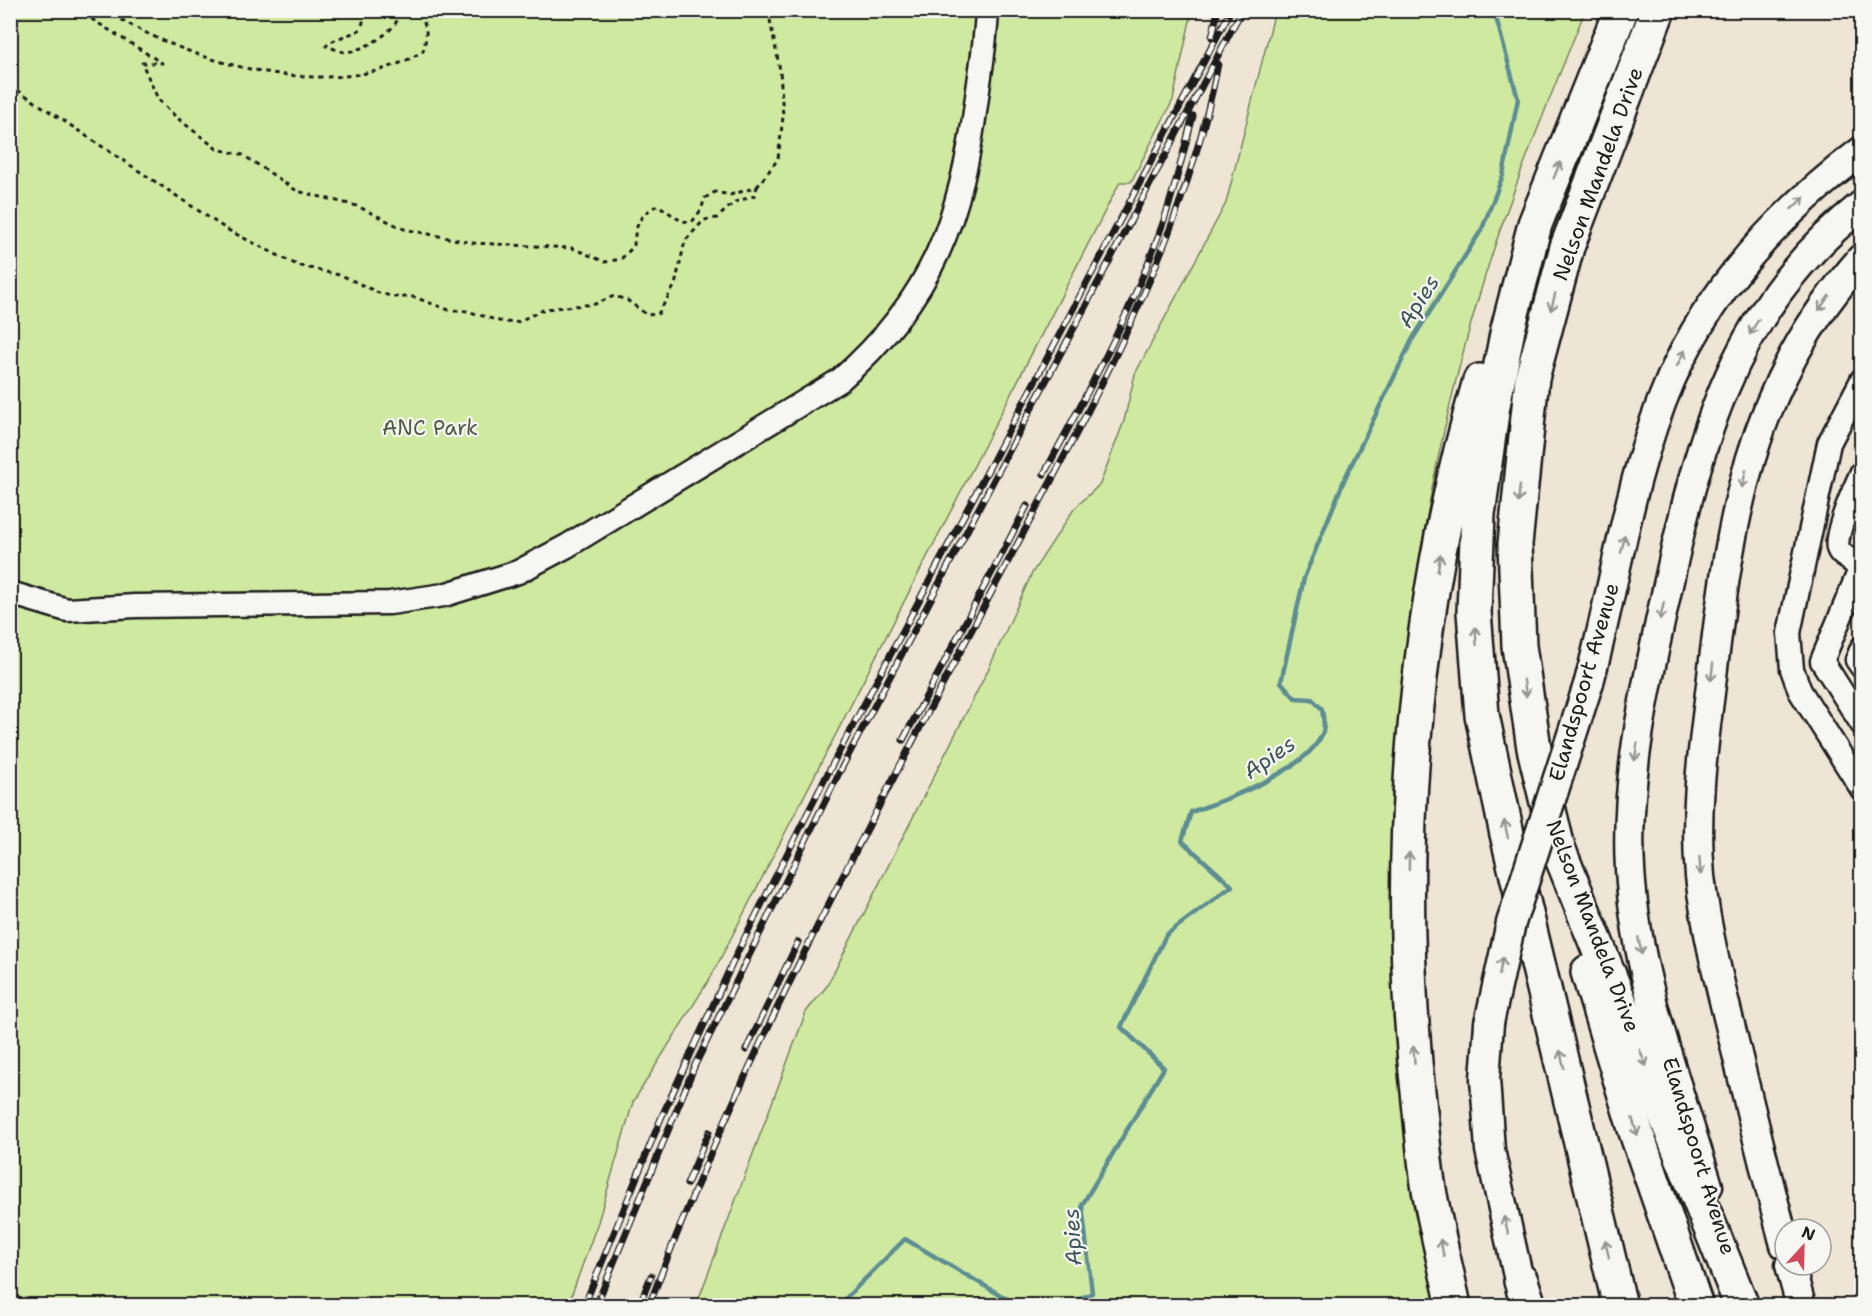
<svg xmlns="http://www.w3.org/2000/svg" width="1872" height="1316" font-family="'Shantell Sans',sans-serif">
<rect width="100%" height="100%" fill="#efe5d5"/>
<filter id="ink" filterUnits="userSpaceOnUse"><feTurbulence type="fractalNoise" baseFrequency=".0167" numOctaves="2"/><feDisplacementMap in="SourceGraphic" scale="12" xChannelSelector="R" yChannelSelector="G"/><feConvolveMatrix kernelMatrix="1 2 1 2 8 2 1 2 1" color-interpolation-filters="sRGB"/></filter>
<g filter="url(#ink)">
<!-- green -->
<g fill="#cfeaa0" stroke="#76835e" stroke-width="1.5">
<polygon points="10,11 1192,11 1173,100 1131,182 1120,182 712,975 633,1102 598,1222 568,1305 11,1305"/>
<path d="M1275,11H1585C1547,105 1508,198 1479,296C1435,443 1410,593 1397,746L1438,1305L696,1306L806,1012L827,986L989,668L1032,573L1074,509L1100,484L1124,421L1135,374L1226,203Z"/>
</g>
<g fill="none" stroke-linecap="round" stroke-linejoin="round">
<!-- stream -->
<g stroke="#5d8d93" stroke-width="4.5">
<polyline points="838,1306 905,1239 1019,1306"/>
<path d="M1064,1306L1092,1293L1082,1205L1164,1068L1121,1027L1166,935L1232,886L1182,841L1191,812C1226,800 1310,769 1323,732C1325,725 1323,716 1322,709L1312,699L1295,698L1281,682L1304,578L1345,478L1412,340L1482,229L1503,175L1518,99L1494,10"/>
</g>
<defs>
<g id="minor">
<polyline points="1862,380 1829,443 1789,633 1792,669 1800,691 1862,789"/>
<path d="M1862,472C1856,485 1833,537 1838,548C1841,559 1858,559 1859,572L1822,661L1862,724"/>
<path d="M10,593L67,610L135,606L390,603L444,595L518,572L567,546L840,380C933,299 962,216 977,97C981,68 986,39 987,10"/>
<polyline points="1862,648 1857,660 1862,667"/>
</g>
<g id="major">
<path d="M1589,682C1616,582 1629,475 1671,379C1712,286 1781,212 1862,151"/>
<polyline points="1489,1023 1485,1079 1490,1150 1524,1303"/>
<path d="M1708,1186C1677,1083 1636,977 1630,869C1625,782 1644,697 1662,613C1696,453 1726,313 1862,205"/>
<path d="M1785,1245C1766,1174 1749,1104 1732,1033C1719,981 1706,929 1700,876C1694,812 1703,748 1711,685C1730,521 1748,387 1862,258"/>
<polyline points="1790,1265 1801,1306"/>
</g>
<g id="highway">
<polyline points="1658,10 1567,247 1532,378 1515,544 1519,646 1534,748 1558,848 1742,1306"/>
<polyline points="1588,972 1637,1135 1696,1306"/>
<polyline points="1521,1281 1529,1306"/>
<path d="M1454,1306C1446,1269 1437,1232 1430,1195C1425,1168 1423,1139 1420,1111C1392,871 1411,613 1480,381"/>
<polyline points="1620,1306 1507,834 1482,715 1474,612 1478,514 1493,405 1508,329 1535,224 1621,10"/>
</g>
</defs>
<!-- minor casing -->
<use href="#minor" stroke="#1c1c1c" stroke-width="27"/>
<!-- major casing -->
<use href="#major" stroke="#1c1c1c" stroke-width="33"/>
<!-- highway casing -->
<use href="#highway" stroke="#1c1c1c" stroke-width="38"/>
<!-- path -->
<g stroke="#1c1c1c" stroke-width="3" stroke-dasharray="4.5 4.5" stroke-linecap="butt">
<path d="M106,10C186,63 337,107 423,51C428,33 428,25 416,10"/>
<path d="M354,10L365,15L361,29C349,36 336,37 326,46C331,47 338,51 344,52C360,53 405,28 398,10"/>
<path d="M10,85L226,229L297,265L343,276L379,293L395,297H414L449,310L467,311L499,321L515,323L545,309L595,304L614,296L627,300L647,315L658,314L675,285L685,241L704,220L717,218L735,202L754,196L757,187L730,195L715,192L705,198L701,210L692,222L681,221L658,205C639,215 635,225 634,246L621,259L605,262L572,248L473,243L404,229L357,206L297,191L243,155L217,149L176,117L158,99L142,63H162L77,10"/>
<polyline points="757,187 778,159 783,117 780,70 768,10"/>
</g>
<!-- minor -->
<use href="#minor" stroke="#f6f6f2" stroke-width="22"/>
<!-- major -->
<use href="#major" stroke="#f6f6f2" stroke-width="28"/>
<!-- highway -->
<use href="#highway" stroke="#f6f6f2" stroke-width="33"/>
<defs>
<g id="rail">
<polyline points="1212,37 1218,10"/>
<path d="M1044,474C1088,391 1135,307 1165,217C1176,184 1184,149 1193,116"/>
<polyline points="903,740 1027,506"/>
<polyline points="746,1050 798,942"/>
<polyline points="687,1184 709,1132"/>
<polyline points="584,1306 662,1116 738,951 831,767 1231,10"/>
<polyline points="596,1306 695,1065 840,771 1242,10"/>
<polyline points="639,1306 651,1276"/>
<path d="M649,1306C741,1059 866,830 988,599C1079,427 1181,256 1218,64"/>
</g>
</defs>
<!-- rail casing -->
<use href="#rail" stroke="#1c1c1c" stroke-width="7"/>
<!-- rail -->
<use href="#rail" stroke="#f6f6f2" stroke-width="4.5" stroke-dasharray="14" stroke-linecap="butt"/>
<defs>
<polyline id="major-bridge" points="1489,1023 1511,923 1589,682"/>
</defs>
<!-- major-bridge casing -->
<use href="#major-bridge" stroke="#1c1c1c" stroke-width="33" stroke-linecap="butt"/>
<!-- major-bridge -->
<use href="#major-bridge" stroke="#f6f6f2" stroke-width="28"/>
</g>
<!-- one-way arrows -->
<defs><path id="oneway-shaft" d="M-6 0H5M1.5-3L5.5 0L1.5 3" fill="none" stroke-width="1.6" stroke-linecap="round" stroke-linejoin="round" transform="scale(1.5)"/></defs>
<g stroke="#949492">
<use href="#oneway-shaft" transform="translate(1557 170) rotate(-68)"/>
<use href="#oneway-shaft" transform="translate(1798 203) rotate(-43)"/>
<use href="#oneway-shaft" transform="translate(1553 302) rotate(105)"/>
<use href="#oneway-shaft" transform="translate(1824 303) rotate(125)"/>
<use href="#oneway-shaft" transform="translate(1754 327) rotate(121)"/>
<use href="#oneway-shaft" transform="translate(1681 358) rotate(-64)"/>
<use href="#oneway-shaft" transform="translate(1744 479) rotate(103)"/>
<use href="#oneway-shaft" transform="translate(1519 494) rotate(95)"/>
<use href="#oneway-shaft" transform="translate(1623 544) rotate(-77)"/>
<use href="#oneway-shaft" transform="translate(1439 563) rotate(-81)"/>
<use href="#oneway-shaft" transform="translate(1662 611) rotate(102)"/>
<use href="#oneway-shaft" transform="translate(1476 636) rotate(-94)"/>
<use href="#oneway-shaft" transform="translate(1712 672) rotate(97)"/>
<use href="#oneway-shaft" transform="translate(1525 688) rotate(82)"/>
<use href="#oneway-shaft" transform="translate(1636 752) rotate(99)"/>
<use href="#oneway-shaft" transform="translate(1506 829) rotate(-102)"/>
<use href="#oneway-shaft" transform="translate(1409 861) rotate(-89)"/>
<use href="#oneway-shaft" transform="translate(1700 866) rotate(86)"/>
<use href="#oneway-shaft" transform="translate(1640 946) rotate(79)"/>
<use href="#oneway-shaft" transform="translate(1501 966) rotate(-78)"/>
<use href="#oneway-shaft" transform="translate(1414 1055) rotate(-94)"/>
<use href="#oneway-shaft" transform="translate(1643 1058) rotate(68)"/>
<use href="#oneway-shaft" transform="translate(1562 1059) rotate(-103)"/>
<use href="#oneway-shaft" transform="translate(1635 1127) rotate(73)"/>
<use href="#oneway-shaft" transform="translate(1506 1225) rotate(-105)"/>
<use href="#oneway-shaft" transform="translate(1442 1248) rotate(-102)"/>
<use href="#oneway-shaft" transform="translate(1607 1249) rotate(-103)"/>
</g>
</g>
<g text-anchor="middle" stroke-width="4.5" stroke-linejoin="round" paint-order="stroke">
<!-- street labels -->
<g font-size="21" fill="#1c1c1c" stroke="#f6f6f2">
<text transform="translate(1598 174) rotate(-70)" y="7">Nelson Mandela Drive</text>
<text transform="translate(1584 682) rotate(-74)" y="7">Elandspoort Avenue</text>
<text transform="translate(1593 926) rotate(69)" y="7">Nelson Mandela Drive</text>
<text transform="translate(1699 1156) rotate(73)" y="7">Elandspoort Avenue</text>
</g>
<!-- park labels -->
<g font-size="21" fill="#525a44" stroke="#f6f6f2">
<text x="430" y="435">ANC Park</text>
</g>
<!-- water labels -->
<g font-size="22" font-style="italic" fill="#3c5458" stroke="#f6f6f2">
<text transform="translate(1418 301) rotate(-58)" y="8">Apies</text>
<text transform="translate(1269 757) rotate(-35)" y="8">Apies</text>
<text transform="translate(1072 1237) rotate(-93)" y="8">Apies</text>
</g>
</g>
<!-- margin -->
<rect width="1872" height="1316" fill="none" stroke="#f6f6f2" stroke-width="36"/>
<rect x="18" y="18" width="1836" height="1280" fill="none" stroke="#1c1c1c" stroke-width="2" filter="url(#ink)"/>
<!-- north arrow -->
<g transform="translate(1803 1247) rotate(22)"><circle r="28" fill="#f6f6f2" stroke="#9f9f9c" stroke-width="1.5"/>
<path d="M0-4.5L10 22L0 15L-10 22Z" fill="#d1495b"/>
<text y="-9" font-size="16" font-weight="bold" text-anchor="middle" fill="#1c1c1c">N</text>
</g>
</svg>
